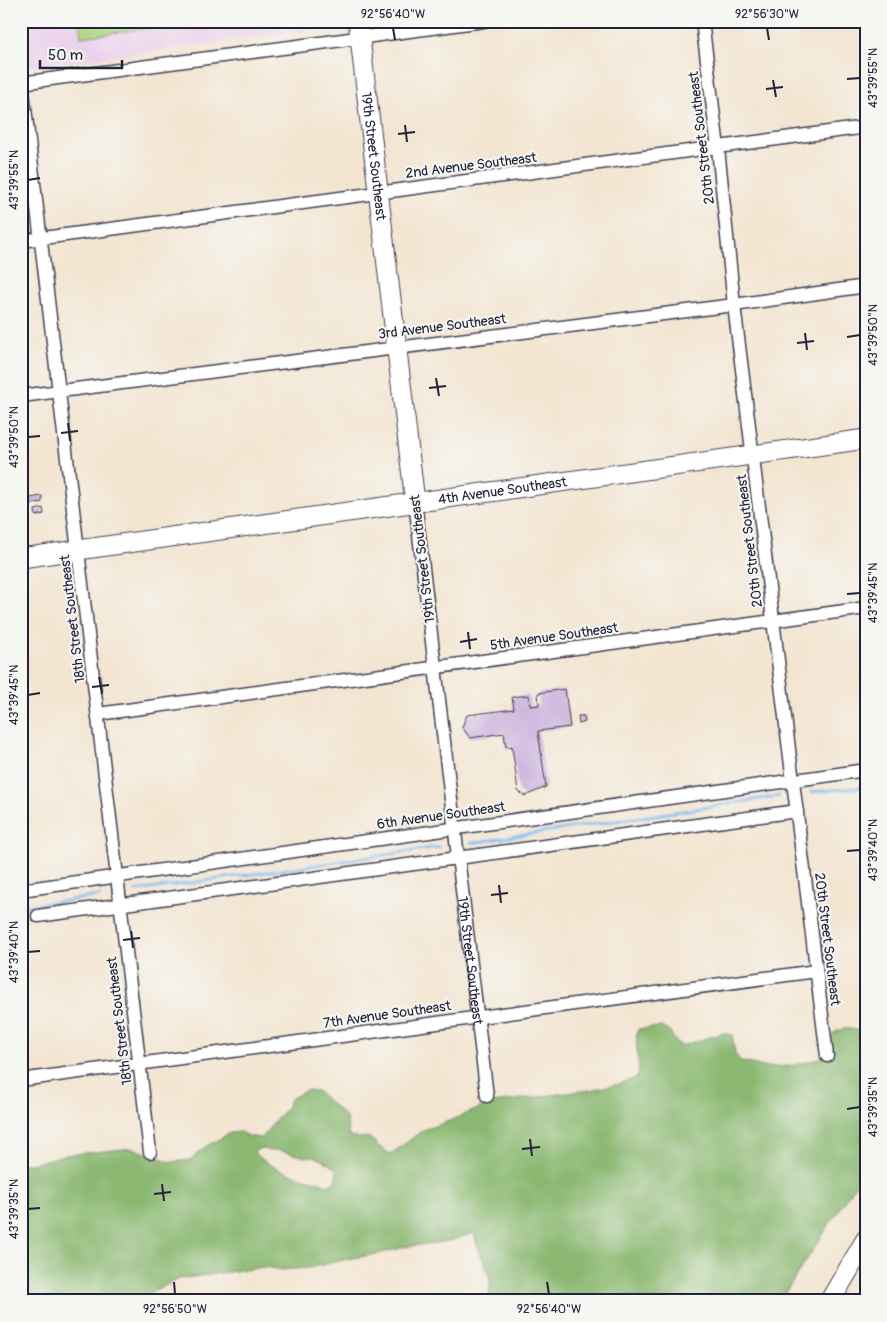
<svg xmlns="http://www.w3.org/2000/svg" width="887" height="1322" font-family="Pangolin,sans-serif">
<rect width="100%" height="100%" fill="#f6f6f2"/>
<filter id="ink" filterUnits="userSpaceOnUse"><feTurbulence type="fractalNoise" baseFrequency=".02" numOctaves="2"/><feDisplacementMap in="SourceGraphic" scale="10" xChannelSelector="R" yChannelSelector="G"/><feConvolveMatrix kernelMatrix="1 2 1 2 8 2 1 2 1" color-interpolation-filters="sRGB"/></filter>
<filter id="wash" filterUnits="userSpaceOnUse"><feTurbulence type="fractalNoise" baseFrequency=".0096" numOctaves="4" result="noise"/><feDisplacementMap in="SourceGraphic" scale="20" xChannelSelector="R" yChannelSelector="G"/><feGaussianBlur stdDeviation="1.12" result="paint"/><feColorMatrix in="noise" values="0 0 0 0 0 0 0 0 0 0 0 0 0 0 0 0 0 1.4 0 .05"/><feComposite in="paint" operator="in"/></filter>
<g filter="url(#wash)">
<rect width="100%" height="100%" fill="#f3e5d1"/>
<!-- built -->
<polygon fill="#ebd1eb" points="21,21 344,21 344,26 21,68"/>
<!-- green -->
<g fill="#add783" stroke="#687c5f">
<polygon points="79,21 155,21 149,28 81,37"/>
<polygon points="162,21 212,21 212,24 163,31"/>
</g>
<!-- forest -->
<path fill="#8ab871" stroke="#566d56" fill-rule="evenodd" d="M661,1027L670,1032L675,1041L682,1046L723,1033L732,1035L735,1054L741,1062C750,1062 756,1066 764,1067C782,1068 805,1064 822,1057L833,1033C850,1025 850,1030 866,1032V1168L780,1301H489L490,1278L476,1242L474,1233L450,1241L405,1247L377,1254L348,1259L308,1268L282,1270L264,1267L179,1279C165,1288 152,1287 140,1301H21V1164H31L64,1155L133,1148L171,1162L190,1160L205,1147L230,1133L240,1132L248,1136L261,1138L286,1108L290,1099L307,1090L317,1091L346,1117L349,1136L359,1138L369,1137L382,1149L391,1154L423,1130L444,1123L492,1103L589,1090L619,1084L638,1077C641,1061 633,1045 638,1029ZM260,1148L269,1151L278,1150L305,1157L314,1156L330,1164L337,1171L336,1180L328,1185C301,1175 275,1174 254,1152Z"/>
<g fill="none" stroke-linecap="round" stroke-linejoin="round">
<!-- stream -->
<g stroke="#7bb7ed" stroke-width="3">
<polyline points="811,792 866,787"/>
<polyline points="471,843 779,796"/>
<polyline points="136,891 439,847"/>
<polyline points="21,907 100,896"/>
</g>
</g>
<g id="blocks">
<!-- building -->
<g fill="#c9addc">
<polygon points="42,496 42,502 30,504 30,498"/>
<polygon points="43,508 44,514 36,516 35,510"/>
<polygon points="565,689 570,727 538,731 546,787 525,796 518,791 512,746 506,747 504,733 470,738 462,727 467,715 514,709 512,697 529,695 530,706 539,705 538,693"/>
<polygon points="578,716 584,716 585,722 579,724"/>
</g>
</g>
</g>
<g filter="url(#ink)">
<use href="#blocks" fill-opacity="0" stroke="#413f52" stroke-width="1"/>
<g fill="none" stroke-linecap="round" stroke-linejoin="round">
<defs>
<g id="street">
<polyline points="702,21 718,148 734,305 827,1056"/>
<polyline points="21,83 484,21"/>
<polyline points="22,83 150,1152"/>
<polyline points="21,241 866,127"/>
<polyline points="21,396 734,305 866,286"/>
<path id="s1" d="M415,502L487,1096"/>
<polyline points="98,714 866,608"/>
<polyline points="21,890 866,770"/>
<polyline points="38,916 797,811"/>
<polyline points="21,1080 816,971"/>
</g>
<g id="secondary">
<path id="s2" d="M358,21L415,502"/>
<path id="s3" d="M21,558L866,439"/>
</g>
<polyline id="primary" points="830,1301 866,1240"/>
</defs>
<!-- street casing -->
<use href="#street" stroke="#413f52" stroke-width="15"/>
<!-- secondary casing -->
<use href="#secondary" stroke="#413f52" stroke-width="21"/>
<!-- primary casing -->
<use href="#primary" stroke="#413f52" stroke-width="22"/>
<!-- street -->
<use href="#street" stroke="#fff" stroke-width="12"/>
<!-- secondary -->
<use href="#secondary" stroke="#fff" stroke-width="19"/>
<!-- primary -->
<use href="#primary" stroke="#fff" stroke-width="20"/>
</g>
</g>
<!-- ticks -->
<path fill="none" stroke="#22223b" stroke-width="2" d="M393,28L395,40M767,28L769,40M847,79L860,78M773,80L776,97M766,89L783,87M405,125L407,142M398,134L415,132M28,180L40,178M805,333L807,350M847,337L860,335M797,343L814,341M436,378L439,396M429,388L446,386M68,423L70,441M61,433L78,431M28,437L40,436M847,594L860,593M468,632L470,649M460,642L477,639M99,677L102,694M92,687L109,685M28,695L40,693M847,851L860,850M499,885L501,903M491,895L508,893M131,931L133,948M123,940L140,938M28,952L40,951M847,1109L860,1107M530,1139L532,1156M522,1149L540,1147M162,1184L164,1201M154,1194L171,1192M28,1209L40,1208M174,1282L175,1294M547,1282L549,1294"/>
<g text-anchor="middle" stroke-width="4" stroke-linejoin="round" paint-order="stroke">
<!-- street labels -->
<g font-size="14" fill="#22223b" stroke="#f6f6f2">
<text transform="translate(701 138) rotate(-97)" y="5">20th Street Southeast</text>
<text dy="5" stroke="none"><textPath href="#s2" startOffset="136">19th Street Southeast</textPath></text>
<text transform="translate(471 165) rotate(-7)" y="5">2nd Avenue Southeast</text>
<text transform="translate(442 326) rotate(-7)" y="5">3rd Avenue Southeast</text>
<text dy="5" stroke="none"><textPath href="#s3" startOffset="486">4th Avenue Southeast</textPath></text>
<text transform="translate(749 541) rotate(-97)" y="5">20th Street Southeast</text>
<text transform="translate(422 559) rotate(-97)" y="5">19th Street Southeast</text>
<text transform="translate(72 619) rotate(-97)" y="5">18th Street Southeast</text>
<text transform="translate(554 636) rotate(-8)" y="5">5th Avenue Southeast</text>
<text transform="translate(441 815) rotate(-8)" y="5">6th Avenue Southeast</text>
<text transform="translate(828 939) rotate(83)" y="5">20th Street Southeast</text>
<text dy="5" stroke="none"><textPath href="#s1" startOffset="462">19th Street Southeast</textPath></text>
<text transform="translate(387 1014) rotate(-8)" y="5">7th Avenue Southeast</text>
<text transform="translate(119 1021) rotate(-97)" y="5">18th Street Southeast</text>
</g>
</g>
<!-- margin -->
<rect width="887" height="1322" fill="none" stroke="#f6f6f2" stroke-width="55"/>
<!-- scale -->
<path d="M40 60v8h82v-8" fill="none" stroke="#22223b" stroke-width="2.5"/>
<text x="48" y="60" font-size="15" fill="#22223b" stroke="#f6f6f2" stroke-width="4" paint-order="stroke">50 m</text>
<rect x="28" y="28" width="832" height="1266" fill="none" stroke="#22223b" stroke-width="2"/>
<g font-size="12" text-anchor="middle" fill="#22223b">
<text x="393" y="18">92°56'40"W</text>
<text x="767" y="18">92°56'30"W</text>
<text transform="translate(873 78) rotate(-90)" y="4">43°39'55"N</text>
<text transform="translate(14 180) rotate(-90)" y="4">43°39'55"N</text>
<text transform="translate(873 335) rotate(-90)" y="4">43°39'50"N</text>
<text transform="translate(14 437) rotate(-90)" y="4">43°39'50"N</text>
<text transform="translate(873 593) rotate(-90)" y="4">43°39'45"N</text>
<text transform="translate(14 695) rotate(-90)" y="4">43°39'45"N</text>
<text transform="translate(873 850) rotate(-90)" y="4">43°39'40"N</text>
<text transform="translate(14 952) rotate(-90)" y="4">43°39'40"N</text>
<text transform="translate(873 1107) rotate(-90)" y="4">43°39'35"N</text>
<text transform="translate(14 1209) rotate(-90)" y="4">43°39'35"N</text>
<text x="175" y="1313">92°56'50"W</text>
<text x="549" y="1313">92°56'40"W</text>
</g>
</svg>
